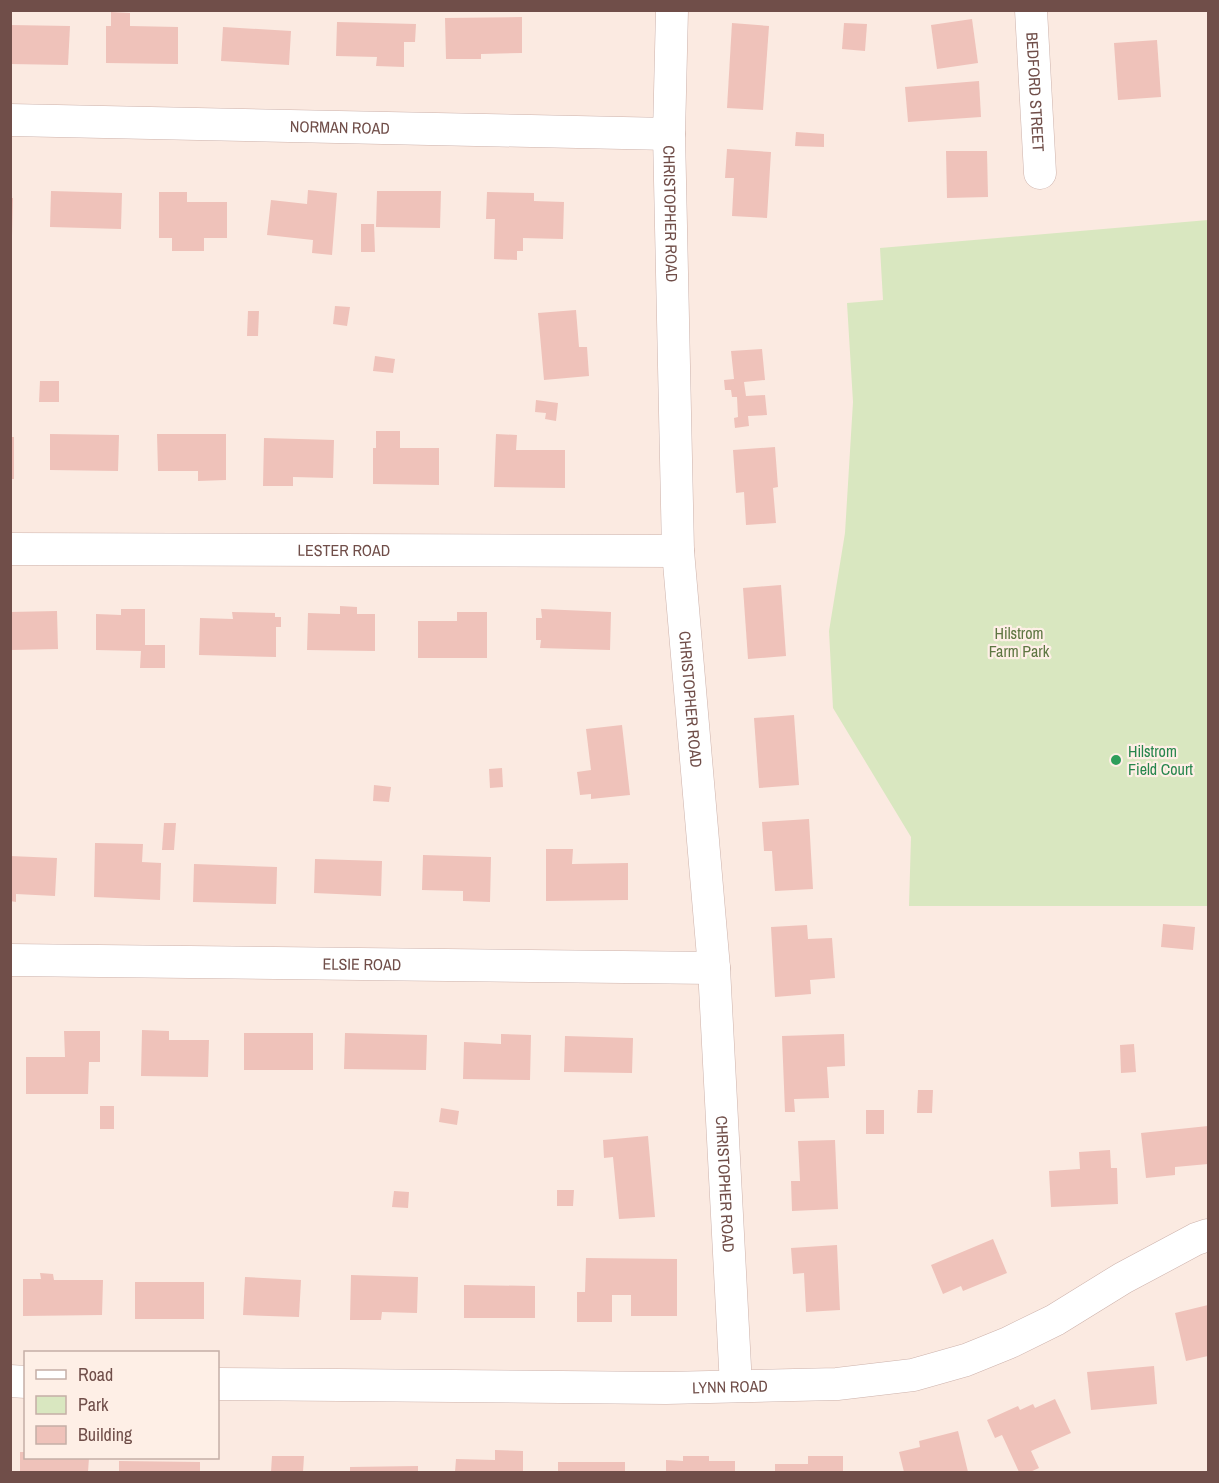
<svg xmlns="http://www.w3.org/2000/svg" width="1219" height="1483" font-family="'Archivo Narrow',sans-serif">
<rect width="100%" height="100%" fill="#fbeae1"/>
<!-- green -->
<polygon fill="#d9e7c0" points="1208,220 1208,906 909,906 911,837 833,708 829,631 845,533 853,402 847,303 883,300 880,248"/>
<!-- building -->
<g fill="#efc2ba">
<polygon points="111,12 130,13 130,26 178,27 178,64 106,63 106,26 111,26"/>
<polygon points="522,17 522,53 481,54 481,59 446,59 445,18"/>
<polygon points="972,19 978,63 937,69 931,25"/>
<polygon points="337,22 416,24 415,42 404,42 404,67 376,66 377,57 336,56"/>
<polygon points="732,23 769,26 763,110 727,108"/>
<polygon points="844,23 867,24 865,51 842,49"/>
<polygon points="10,25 70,26 68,65 10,64"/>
<polygon points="223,27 291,31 289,65 221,61"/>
<polygon points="1157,40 1161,97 1118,100 1114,43"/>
<polygon points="979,81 981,117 908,122 905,87"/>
<polygon points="796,132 824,134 824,147 795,146"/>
<polygon points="727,149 771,152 767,218 732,216 734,178 725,178"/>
<polygon points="946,151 987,151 988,197 947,198"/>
<polygon points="308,190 337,193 332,255 312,253 313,240 267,235 271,200 307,204"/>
<polygon points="51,191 122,193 121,229 50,227"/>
<polygon points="377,191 441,191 440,228 376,227"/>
<polygon points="159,192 187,192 187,202 227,202 227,238 204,238 204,251 172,251 172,238 159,238"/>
<polygon points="487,192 534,193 534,201 564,202 563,239 523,238 523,251 517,251 517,260 494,259 495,219 486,219"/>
<polygon points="10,198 13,198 12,236 10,236"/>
<polygon points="361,224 374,224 375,252 361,252"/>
<polygon points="335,306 350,307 347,326 333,324"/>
<polygon points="576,310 579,347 587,347 589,376 544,380 538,313"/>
<polygon points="248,311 259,311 258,336 247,336"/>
<polygon points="762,349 765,380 744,382 746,396 765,395 767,415 748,416 749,426 735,428 734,418 738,417 737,397 732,397 731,390 725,390 724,380 734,379 731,351"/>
<polygon points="375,356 395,359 393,373 373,371"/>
<polygon points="40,381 59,381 59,402 39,402"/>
<polygon points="536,400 558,403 556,421 545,419 546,413 535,412"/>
<polygon points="376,431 400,431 400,448 439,448 439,485 373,484 373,448 376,448"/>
<polygon points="50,434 119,435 118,471 50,470"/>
<polygon points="157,434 226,434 226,480 198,481 198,471 158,471"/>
<polygon points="496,434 517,435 516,450 565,450 565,488 494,487"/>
<rect x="10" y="437" width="4" height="42"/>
<polygon points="264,438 334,440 333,478 293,477 293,486 263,486"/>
<polygon points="775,447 778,487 773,488 776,523 746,525 744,492 736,493 733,450"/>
<polygon points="781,585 786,656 748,659 743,588"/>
<polygon points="340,606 357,607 357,614 375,614 375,651 307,650 308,613 340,614"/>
<polygon points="121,609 145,609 145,645 165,645 165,668 140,668 141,651 96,650 96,614 121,615"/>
<polygon points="541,609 611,612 610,650 540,648 541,640 536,640 536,618 542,618"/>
<polygon points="57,611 58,649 10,650 10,612"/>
<polygon points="232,612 275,613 275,617 281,617 281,627 276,627 276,657 199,655 200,618 233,619"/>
<polygon points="457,612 487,612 487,658 418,658 418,621 457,621"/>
<polygon points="794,715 799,785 759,788 754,718"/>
<polygon points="622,725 630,795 591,799 591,794 580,795 577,772 591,770 586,729"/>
<polygon points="502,768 503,787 490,788 489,769"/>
<polygon points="374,785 391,787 389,802 373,801"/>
<polygon points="809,819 813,889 775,891 772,851 764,851 762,822"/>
<polygon points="164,823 176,823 174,850 162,850"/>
<polygon points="95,843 143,844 142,862 161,863 160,900 94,897"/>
<polygon points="546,849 573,849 572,864 628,863 628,900 546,901"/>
<polygon points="423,855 491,857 490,902 463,901 463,891 422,890"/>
<polygon points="10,856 57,858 55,896 16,894 16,902 10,901"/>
<polygon points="315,859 382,861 381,896 314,893"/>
<polygon points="194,864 277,867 276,904 193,902"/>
<polygon points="1163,924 1195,927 1193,950 1161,947"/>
<polygon points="807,925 808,939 832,938 835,978 810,980 811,994 775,997 771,927"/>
<polygon points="142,1030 169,1031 169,1040 209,1040 208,1077 141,1076"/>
<polygon points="64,1031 100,1031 100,1062 89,1062 88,1094 26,1094 26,1057 65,1057"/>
<rect x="244" y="1033" width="69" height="37"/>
<polygon points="345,1033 427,1035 426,1070 344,1069"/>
<polygon points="501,1034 531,1035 530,1080 463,1079 464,1042 501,1044"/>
<polygon points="844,1034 845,1066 827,1067 829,1098 794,1099 795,1112 785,1112 782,1036"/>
<polygon points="565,1036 633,1038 632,1073 564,1072"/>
<polygon points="1134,1044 1136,1072 1121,1073 1120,1045"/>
<polygon points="918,1090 933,1090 932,1113 917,1113"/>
<rect x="100" y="1106" width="14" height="23"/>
<polygon points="441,1108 459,1111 457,1125 439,1122"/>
<rect x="866" y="1110" width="18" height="24"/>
<polygon points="1208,1126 1208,1164 1175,1167 1175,1175 1146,1178 1141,1133"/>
<polygon points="648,1136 655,1217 619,1219 613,1157 604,1158 603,1140"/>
<polygon points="835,1140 838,1209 792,1211 791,1181 800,1181 798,1141"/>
<polygon points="1110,1150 1111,1168 1117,1168 1118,1204 1051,1207 1049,1171 1080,1169 1079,1152"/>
<polygon points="557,1190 574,1190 573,1206 557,1206"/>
<polygon points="394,1191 409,1192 408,1208 392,1207"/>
<polygon points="993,1239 1007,1273 963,1291 961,1286 943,1294 931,1265"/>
<polygon points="837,1245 840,1310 806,1312 804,1273 793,1274 791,1248"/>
<polygon points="586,1258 677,1259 677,1316 631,1316 631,1295 612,1295 612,1322 577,1322 577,1292 585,1292"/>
<polygon points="40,1273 53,1274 54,1280 103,1280 102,1315 23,1316 23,1279 41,1279"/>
<polygon points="351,1275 418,1277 417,1313 382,1312 381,1320 350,1320"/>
<polygon points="245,1277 301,1280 299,1317 243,1315"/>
<rect x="135" y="1282" width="69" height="37"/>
<polygon points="464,1285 535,1286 535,1318 464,1318"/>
<polygon points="1208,1305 1208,1343 1207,1343 1208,1356 1186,1361 1175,1313"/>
<polygon points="1154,1366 1157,1404 1091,1410 1087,1372"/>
<polygon points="1055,1399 1071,1433 1031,1451 1039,1468 1030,1472 1019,1472 1002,1435 995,1438 987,1420 1018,1406 1020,1410 1033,1404 1035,1408"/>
<polygon points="958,1431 968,1472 904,1472 899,1452 920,1447 919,1441"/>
<polygon points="495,1450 523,1451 523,1472 455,1472 456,1459 495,1460"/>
<polygon points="20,1452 26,1452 26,1458 89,1458 88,1472 20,1472"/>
<polygon points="272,1456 304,1456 303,1472 271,1472"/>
<polygon points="683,1456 709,1456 709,1461 735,1461 735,1472 666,1472 666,1460 683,1461"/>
<polygon points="808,1456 843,1456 843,1472 775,1472 775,1464 808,1464"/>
<polygon points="119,1461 200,1462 200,1472 125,1472 119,1471"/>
<rect x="558" y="1462" width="67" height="10"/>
<polygon points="418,1466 418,1472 350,1472 350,1467"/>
</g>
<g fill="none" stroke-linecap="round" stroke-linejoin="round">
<defs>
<g id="street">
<path id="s1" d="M672,10L669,134L678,551L714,968L736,1386"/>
<path id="s2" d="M1031,10L1040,173"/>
<path id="s3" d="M10,120L669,134"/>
<path id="s4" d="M10,549L678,551"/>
<path id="s5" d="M10,960L714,968"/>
<polyline points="10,1381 26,1382"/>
<path id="s6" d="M218,1384L666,1388L837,1384L913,1375L966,1360L1008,1343L1055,1320L1123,1278L1196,1239L1208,1235"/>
</g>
</defs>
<!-- street casing -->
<use href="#street" stroke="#cdb2ab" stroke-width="33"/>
<!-- street -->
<use href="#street" stroke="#fff" stroke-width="32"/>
</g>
<!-- markers -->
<circle fill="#2e9e5b" stroke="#feefe6" stroke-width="2" cx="1116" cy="760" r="6"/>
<g text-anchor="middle" stroke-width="4.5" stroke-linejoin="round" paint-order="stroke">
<!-- street labels -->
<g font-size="16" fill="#704e49" stroke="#feefe6">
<text dy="6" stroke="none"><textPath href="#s2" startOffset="82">BEDFORD STREET</textPath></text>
<text dy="6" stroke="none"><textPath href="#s3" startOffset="330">NORMAN ROAD</textPath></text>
<text dy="6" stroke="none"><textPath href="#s1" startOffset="204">CHRISTOPHER ROAD</textPath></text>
<text dy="6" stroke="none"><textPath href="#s4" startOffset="334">LESTER ROAD</textPath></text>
<text dy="6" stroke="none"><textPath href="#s1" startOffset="690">CHRISTOPHER ROAD</textPath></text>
<text dy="6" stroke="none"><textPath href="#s5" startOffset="352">ELSIE ROAD</textPath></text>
<text dy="6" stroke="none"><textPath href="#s1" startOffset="1176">CHRISTOPHER ROAD</textPath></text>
<text dy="6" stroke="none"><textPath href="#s6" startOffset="512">LYNN ROAD</textPath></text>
</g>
<!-- park labels -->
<g font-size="16" fill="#5e7642" stroke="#feefe6">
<text x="1019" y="639">Hilstrom<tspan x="1019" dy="18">Farm Park</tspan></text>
</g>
<!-- leisure labels -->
<g font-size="16" fill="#27864d" stroke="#feefe6" text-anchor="start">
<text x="1128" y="757">Hilstrom<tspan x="1128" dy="18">Field Court</tspan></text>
</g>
</g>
<!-- border -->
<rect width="1219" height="1483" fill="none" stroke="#704e49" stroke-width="24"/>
<!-- legend -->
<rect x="24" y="1351" width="195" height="108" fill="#feefe6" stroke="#c5afa7" stroke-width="1.5"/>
<rect x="36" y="1370" width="30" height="9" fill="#ffffff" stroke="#c5afa7" stroke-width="1.5"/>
<text x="78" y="1381" font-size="18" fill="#704e49">Road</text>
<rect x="36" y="1396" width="30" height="18" fill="#d9e7c0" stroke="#c5afa7" stroke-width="1.5"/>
<text x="78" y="1411" font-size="18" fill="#704e49">Park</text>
<rect x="36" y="1426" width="30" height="18" fill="#efc2ba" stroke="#c5afa7" stroke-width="1.5"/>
<text x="78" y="1441" font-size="18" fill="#704e49">Building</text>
</svg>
